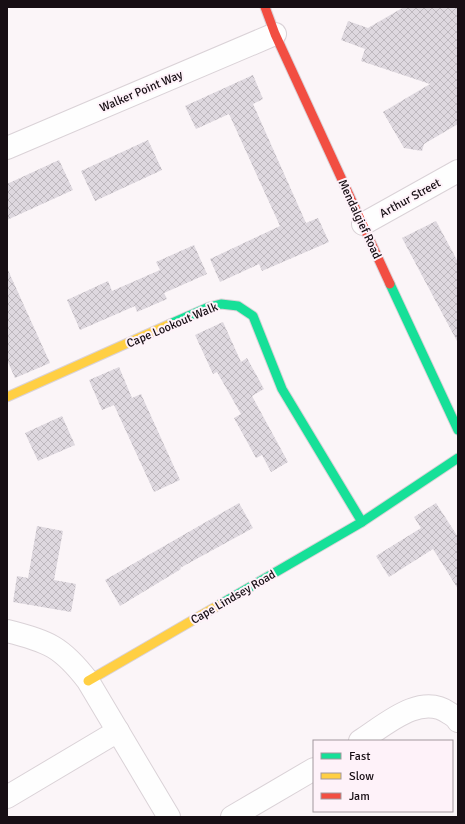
<svg xmlns="http://www.w3.org/2000/svg" width="465" height="824" font-family="Signika,sans-serif">
<defs>
<pattern id="building-cross-hatch" width="8" height="8" patternUnits="userSpaceOnUse"><rect width="8" height="8" fill="#ded8df"/><path d="M0 0l8 8M0 8l8-8" fill="none" stroke="#beb8be"/></pattern>
</defs>
<rect width="100%" height="100%" fill="#fbf5f8"/>
<!-- building -->
<g fill="url(#building-cross-hatch)">
<polygon points="404,7 458,7 458,124 424,144 422,151 404,148 383,112 430,84 361,61 365,49 341,40 348,21 368,28"/>
<polygon points="253,75 263,99 253,104 306,223 318,218 329,242 262,271 259,264 220,282 210,259 280,226 229,114 196,129 185,106"/>
<polygon points="148,140 162,170 95,201 81,171"/>
<polygon points="59,160 73,190 7,220 7,184"/>
<polygon points="436,221 458,262 458,343 402,238"/>
<polygon points="194,245 207,274 164,293 167,299 137,312 135,306 80,330 67,300 108,281 112,291 160,270 156,262"/>
<polygon points="7,268 50,363 15,378 7,360"/>
<polygon points="223,322 241,362 247,358 264,389 252,396 288,462 271,472 262,455 256,458 234,418 241,414 217,372 213,374 195,335"/>
<polygon points="119,367 132,398 141,394 180,480 154,492 114,405 102,410 89,380"/>
<polygon points="62,416 75,445 38,461 25,433"/>
<polygon points="239,503 253,528 180,568 181,569 120,606 105,580"/>
<polygon points="436,503 458,537 458,589 433,549 389,577 376,556 421,528 414,517"/>
<polygon points="37,526 63,531 54,580 76,584 71,612 13,602 17,576 28,578"/>
</g>
<g fill="none" stroke-linecap="round" stroke-linejoin="round">
<defs>
<g id="street">
<polyline points="7,148 275,34"/>
<polyline points="363,224 458,171"/>
<path d="M7,631C48,641 62,647 88,681L169,817"/>
<path d="M360,741C384,726 420,692 449,713C452,715 456,717 458,721"/>
<polyline points="7,797 118,731"/>
<polyline points="232,817 314,769"/>
</g>
<g id="fast">
<polyline points="390,284 458,430"/>
<polyline points="170,324 209,307 221,304 238,306 253,316 282,389 362,522"/>
<polyline points="219,605 362,522 458,458"/>
</g>
<g id="slow">
<polyline points="7,397 170,324"/>
<polyline points="88,681 219,605"/>
</g>
<polyline id="jam" points="265,7 275,34 390,284"/>
</defs>
<!-- street casing -->
<use href="#street" stroke="#dad2d7" stroke-width="24"/>
<!-- fast casing -->
<use href="#fast" stroke="#dad2d7" stroke-width="11"/>
<!-- slow casing -->
<use href="#slow" stroke="#dad2d7" stroke-width="11"/>
<!-- jam casing -->
<use href="#jam" stroke="#dad2d7" stroke-width="11"/>
<!-- street -->
<use href="#street" stroke="#fefefe" stroke-width="22"/>
<!-- fast -->
<use href="#fast" stroke="#16e098" stroke-width="9"/>
<!-- slow -->
<use href="#slow" stroke="#ffcf43" stroke-width="9"/>
<!-- jam -->
<use href="#jam" stroke="#f24e42" stroke-width="9"/>
</g>
<g text-anchor="middle" stroke-width="4" stroke-linejoin="round" paint-order="stroke">
<!-- street labels -->
<g font-size="12" fill="#170e14" stroke="#fef2f9">
<text transform="translate(141 91) rotate(-23)" y="4">Walker Point Way</text>
<text transform="translate(410 198) rotate(-29)" y="4">Arthur Street</text>
<text transform="translate(360 219) rotate(65)" y="4">Mendalgief Road</text>
<text transform="translate(172 325) rotate(-23)" y="4">Cape Lookout Walk</text>
<text transform="translate(233 597) rotate(-30)" y="4">Cape Lindsey Road</text>
</g>
</g>
<!-- border -->
<rect width="465" height="824" fill="none" stroke="#170e14" stroke-width="16"/>
<!-- legend -->
<rect x="313" y="740" width="140" height="72" fill="#fef2f9" stroke="#a2979d"/>
<rect x="321" y="753" width="20" height="6" fill="#16e098" stroke="#a2979d"/>
<text x="349" y="760" font-size="12" fill="#170e14">Fast</text>
<rect x="321" y="773" width="20" height="6" fill="#ffcf43" stroke="#a2979d"/>
<text x="349" y="780" font-size="12" fill="#170e14">Slow</text>
<rect x="321" y="793" width="20" height="6" fill="#f24e42" stroke="#a2979d"/>
<text x="349" y="800" font-size="12" fill="#170e14">Jam</text>
</svg>
